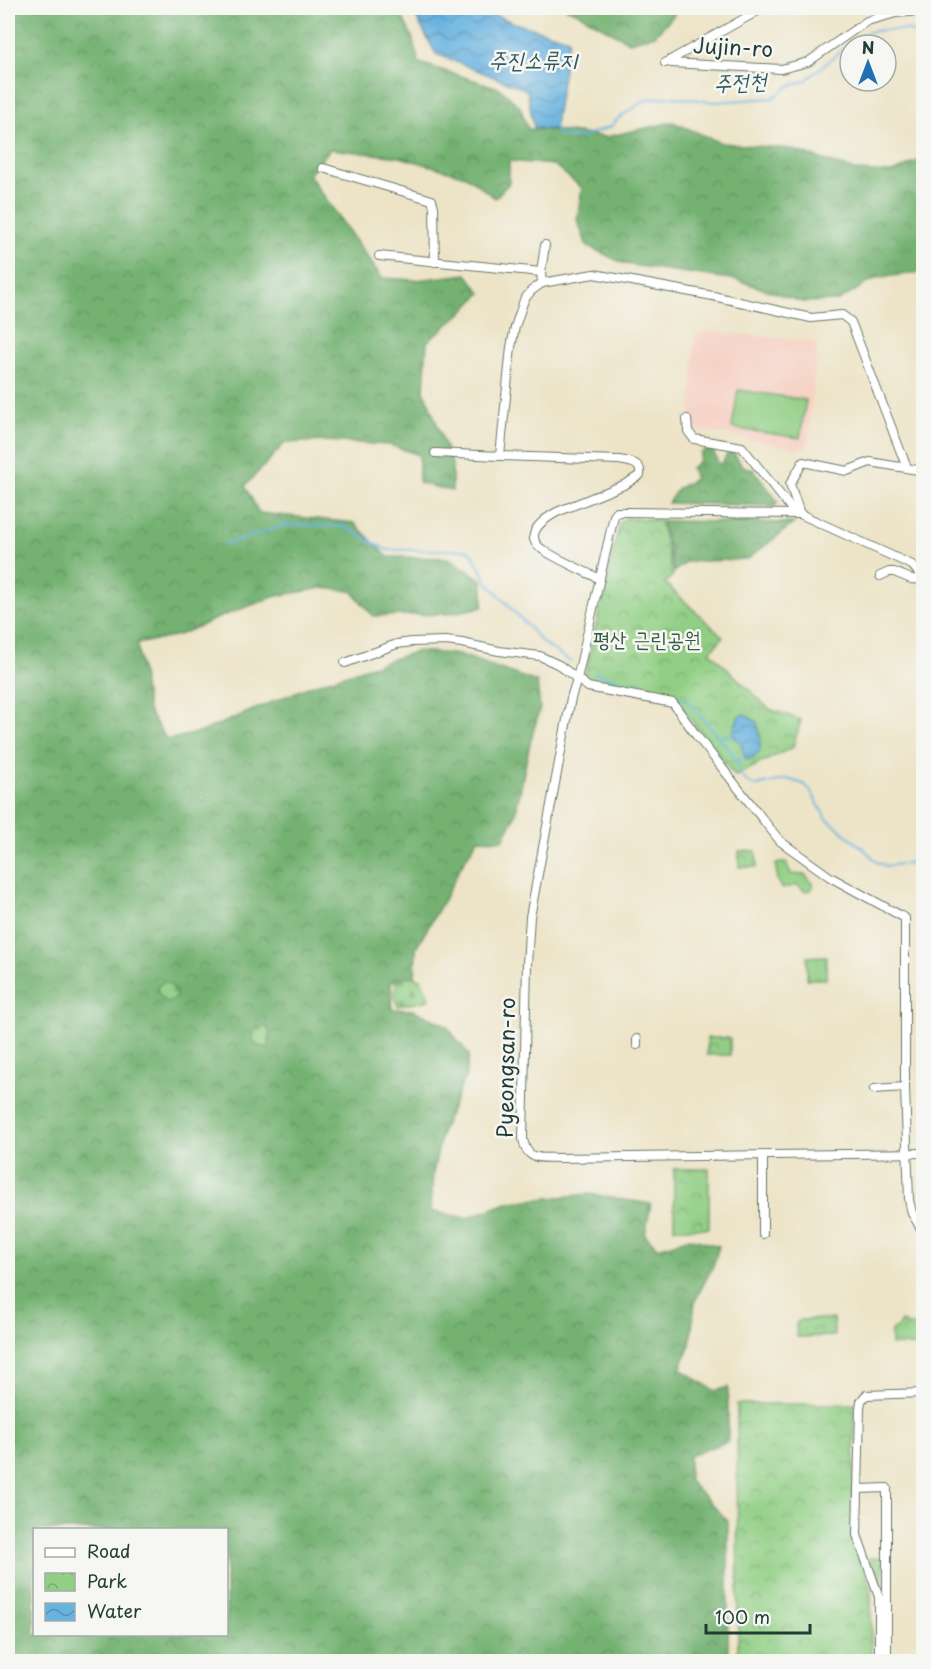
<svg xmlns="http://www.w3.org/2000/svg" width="931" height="1669" font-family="'Playpen Sans','Poor Story',sans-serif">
<defs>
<pattern id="forest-crowns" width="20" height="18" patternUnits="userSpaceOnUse" patternTransform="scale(1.5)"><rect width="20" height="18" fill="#75b272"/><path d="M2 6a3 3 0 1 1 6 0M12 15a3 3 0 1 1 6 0" fill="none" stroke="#5f925e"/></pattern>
<pattern id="cemetery-stones" width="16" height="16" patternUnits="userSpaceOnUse" patternTransform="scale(1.5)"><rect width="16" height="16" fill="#92cf85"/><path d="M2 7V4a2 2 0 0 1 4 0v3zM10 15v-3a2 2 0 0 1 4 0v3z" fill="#77a96e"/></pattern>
<pattern id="park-crowns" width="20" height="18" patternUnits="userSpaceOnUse" patternTransform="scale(1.5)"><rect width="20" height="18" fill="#92cf85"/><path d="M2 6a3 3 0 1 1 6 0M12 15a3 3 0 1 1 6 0" fill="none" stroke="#77a96e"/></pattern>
<pattern id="water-waves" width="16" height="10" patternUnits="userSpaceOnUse" patternTransform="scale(1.5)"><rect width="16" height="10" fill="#68b2e0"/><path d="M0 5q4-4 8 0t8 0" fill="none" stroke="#5592b6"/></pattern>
</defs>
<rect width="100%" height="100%" fill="#f6f6f2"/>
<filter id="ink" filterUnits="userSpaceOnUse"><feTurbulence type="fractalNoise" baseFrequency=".0167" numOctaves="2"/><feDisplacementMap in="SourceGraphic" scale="12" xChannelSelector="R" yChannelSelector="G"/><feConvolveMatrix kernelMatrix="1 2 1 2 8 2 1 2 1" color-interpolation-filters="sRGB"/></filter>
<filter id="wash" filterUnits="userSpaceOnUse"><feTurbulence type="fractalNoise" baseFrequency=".008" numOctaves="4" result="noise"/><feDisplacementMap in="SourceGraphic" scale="24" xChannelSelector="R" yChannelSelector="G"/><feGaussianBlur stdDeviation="1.35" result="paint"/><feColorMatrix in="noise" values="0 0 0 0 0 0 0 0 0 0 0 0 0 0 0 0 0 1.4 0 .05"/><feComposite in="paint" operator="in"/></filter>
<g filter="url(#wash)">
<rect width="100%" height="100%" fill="#ede4c7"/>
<!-- built -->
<polygon fill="#f6d2c5" points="705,331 814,341 817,347 808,442 806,447 797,449 735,436 696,430 690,424 695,337"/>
<!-- green -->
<g fill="#92cf85" stroke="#58865c" stroke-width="1.5">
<polygon points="738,390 806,400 800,438 732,428"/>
<polygon points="786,862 791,874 805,875 813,884 811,890 804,891 797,885 782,889 777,881 776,864"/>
</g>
<!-- forest -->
<g fill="url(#forest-crowns)" stroke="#4a7853" stroke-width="1.5" fill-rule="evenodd">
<path d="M8,8H398L412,37L419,63L499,88L520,107L528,129L554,130L606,137L673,122L721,143L790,149L857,171L892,173L923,159V272L876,278L838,301L802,302L737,280L625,264L587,246L577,220L582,188L554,165L509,161V183L495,198L466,176L400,157L330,149L309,175L382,278L417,280L467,274L481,293L465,310L427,342L424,390L452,464V491L419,483V455L390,445L326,441L285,443L245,486L259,513L354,523L388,557L449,558L483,581V607L446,614L373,616L352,591L322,588L276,596L225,615L179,635L137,644L148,711L167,740L201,732L310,686L418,651L461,655L537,682L540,708L529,747L515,816L503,840L478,839L461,866L445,898L416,948L415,978L391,982L392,1009L413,1010L446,1025L469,1055L466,1075L442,1131L433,1173L431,1211L467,1218L510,1202L589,1194L651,1204L645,1235L658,1248L690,1238L719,1246L713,1266L695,1301L690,1345L680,1369L715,1391L728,1387V1441L689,1456V1481L728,1521V1661L8,1662ZM34,1530H226V1634H34Z"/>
<polygon points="565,8 675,8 674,15 655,35 629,42 578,13"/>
<polygon points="707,449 713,450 718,463 720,464 723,462 727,454 733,452 742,466 754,470 778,502 775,506 668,503 678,488 695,479 691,468 699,461 701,453"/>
<polygon points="662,521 794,523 748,559 686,562 674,572"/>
</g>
<!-- cemetery -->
<g fill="url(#cemetery-stones)" stroke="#58865c" stroke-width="1.5">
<path d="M407,976L421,979L430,1000L398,1006C393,996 393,990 398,979Z"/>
<polygon points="164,982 168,983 176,990 176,998 167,1003 161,997 157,990 159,985"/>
<polygon points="267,1026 270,1035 269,1048 256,1045 252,1038 256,1028"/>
</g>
<!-- park -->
<g fill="url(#park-crowns)" stroke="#58865c" stroke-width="1.5">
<polygon points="626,518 660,520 673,575 665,583 723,637 710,652 769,709 801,720 793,747 735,776 673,697 589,684 584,678 620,522"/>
<polygon points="739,851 756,851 757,867 739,867"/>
<polygon points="826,956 826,979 807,979 807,957"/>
<rect x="707" y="1038" width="23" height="17"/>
<rect x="674" y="1169" width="35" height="59"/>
<polygon points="833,1319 834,1336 797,1337 796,1324 800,1320"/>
<polygon points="901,1322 923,1330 923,1346 891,1345 891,1331 898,1327"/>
<polygon points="737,1404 855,1404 853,1536 871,1587 871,1661 738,1661"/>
<polygon points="869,1558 883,1558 882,1588 879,1585"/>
</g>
<!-- water -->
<g fill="url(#water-waves)" stroke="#44788a" stroke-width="1.5">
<polygon points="411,8 477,8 514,23 569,39 554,130 534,128 527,90 436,54"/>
<path d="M744,714C751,715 752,721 757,722C759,737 767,757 746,760L740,741C727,736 736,726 739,716Z"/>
</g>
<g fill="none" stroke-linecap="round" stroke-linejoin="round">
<!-- stream -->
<g stroke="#68b2e0" stroke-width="2">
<polyline points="554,126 559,136 578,138 610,127 620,117 647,99 673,97 714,102 773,98 789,86 805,81 853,41 868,32 882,30 906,30 924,35"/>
<polyline points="225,544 286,525 343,526 387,550 468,550 472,553 488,583 544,644 571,662"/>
<polyline points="594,673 687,700 732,753 738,765 741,776 749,783 757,786 787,779 804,784 810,790 826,818 864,849 877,862 886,866 915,862 924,864"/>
<polyline points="718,737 732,735"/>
<polyline points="737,761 744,755"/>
</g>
</g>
</g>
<g filter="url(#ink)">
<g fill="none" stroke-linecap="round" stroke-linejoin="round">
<defs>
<g id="minor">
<polyline points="872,8 884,16"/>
<polyline points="665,63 756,12 761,8"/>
<polyline points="671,63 781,69 808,62 867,21 896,13 924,11"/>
<polyline points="323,168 432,200 434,207 435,262"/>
<polyline points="379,256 541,272"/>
<polyline points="542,283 594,274 713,296 811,318 842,315 851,322 907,468"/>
<polyline points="687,419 688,431 694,439 742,447 790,507 800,514 912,565 924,579"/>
<polyline points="435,453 500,456 511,347 515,327 524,300 531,291 542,283 541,272 545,245"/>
<path d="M500,456L619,460C629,462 642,462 640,475L626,484L557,512C546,518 526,531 537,545C543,553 588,573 600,579"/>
<path d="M800,514L622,512H617L614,516L577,679L571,698L530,917L527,964L523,1139C527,1162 540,1157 559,1158L924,1153"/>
<polyline points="800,514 790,484 803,462 847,471 870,462 924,471"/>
<polyline points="880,576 889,572 894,572 911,579 924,580"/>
<polyline points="345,663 397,644 412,642 446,641 462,643 499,651 540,656 559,665 588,687 673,703 696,735 780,841 830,877 905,918 905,1087 909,1200 912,1213 924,1234"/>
<polyline points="637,1039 637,1045"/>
<polyline points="874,1089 905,1087"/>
<polyline points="763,1234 763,1156"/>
<polyline points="858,1489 887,1488 887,1662"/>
<polyline points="879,1662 879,1597 857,1535 860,1408 861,1401 866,1395 924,1393"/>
</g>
</defs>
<!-- minor casing -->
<use href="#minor" stroke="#677767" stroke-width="10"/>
<!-- minor -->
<use href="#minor" stroke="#fff" stroke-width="8"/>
</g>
</g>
<g text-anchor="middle" stroke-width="5" stroke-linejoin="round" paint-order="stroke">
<!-- street labels -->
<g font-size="21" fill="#1f3d34" stroke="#f6f6f2">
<text transform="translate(733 48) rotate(3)" y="7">Jujin-ro</text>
<text transform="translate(507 1068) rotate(-89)" y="7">Pyeongsan-ro</text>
</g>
<!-- park labels -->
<g font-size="21" fill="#365a44" stroke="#f6f6f2">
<text x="647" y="647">평산 근린공원</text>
</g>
<!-- water labels -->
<g font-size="22" font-style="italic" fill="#315a5f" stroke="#f6f6f2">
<text x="533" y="68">주진소류지</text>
<text transform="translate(740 82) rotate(-3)" y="8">주전천</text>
</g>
</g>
<!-- margin -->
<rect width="931" height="1669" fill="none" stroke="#f6f6f2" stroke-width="30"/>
<!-- legend -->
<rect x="33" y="1528" width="195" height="108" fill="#f6f6f2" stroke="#a0aca6" stroke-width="1.5"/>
<rect x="45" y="1548" width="30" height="9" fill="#ffffff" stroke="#a0aca6" stroke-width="1.5"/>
<text x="87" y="1558" font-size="18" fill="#1f3d34">Road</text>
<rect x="45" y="1573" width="30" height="18" fill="url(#park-crowns)" stroke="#a0aca6" stroke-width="1.5"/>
<text x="87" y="1588" font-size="18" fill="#1f3d34">Park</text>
<rect x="45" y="1603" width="30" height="18" fill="url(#water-waves)" stroke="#a0aca6" stroke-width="1.5"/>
<text x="87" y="1618" font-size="18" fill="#1f3d34">Water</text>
<!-- north arrow -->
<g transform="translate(868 63)"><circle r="28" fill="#f6f6f2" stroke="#a0aca6" stroke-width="1.5"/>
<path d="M0-4.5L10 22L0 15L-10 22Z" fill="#1f6fb2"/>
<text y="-9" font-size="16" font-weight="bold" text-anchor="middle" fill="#1f3d34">N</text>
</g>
<!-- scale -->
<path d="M706 1624v9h104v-9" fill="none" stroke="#1f3d34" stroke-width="3"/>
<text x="715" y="1624" font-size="18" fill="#1f3d34" stroke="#f6f6f2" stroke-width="4.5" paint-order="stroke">100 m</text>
</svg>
